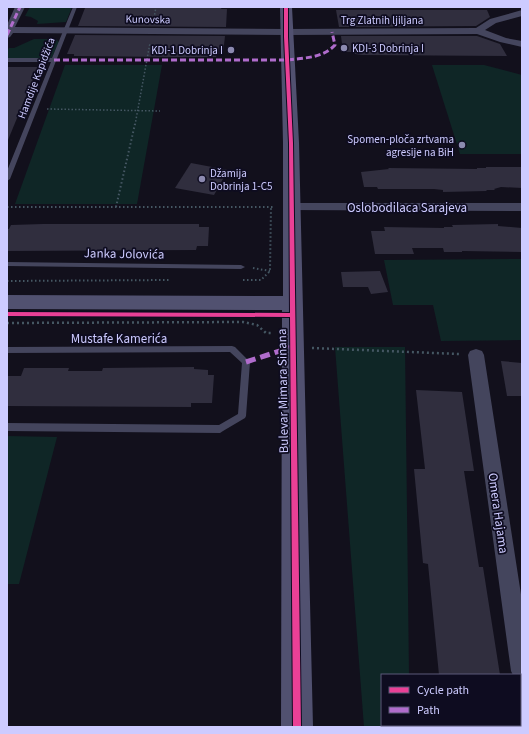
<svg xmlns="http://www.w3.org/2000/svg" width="529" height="734" font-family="'Source Sans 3',sans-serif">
<rect width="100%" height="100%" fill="#12101c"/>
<!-- green -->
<g fill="#0f2626">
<polygon points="30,7 72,7 66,22 37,24 38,21 31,17 25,16"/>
<polygon points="34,39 56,39 59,42 51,60 45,62 7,61 7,52 9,48 14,48"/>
<polygon points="65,65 162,65 137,204 15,204"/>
<polygon points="432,65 484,65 522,75 522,154 460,154"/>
<polygon points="522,259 522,340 441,341 433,305 393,305 384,260"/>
<polygon points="335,347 405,347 409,675 382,675 382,725 411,725 411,727 364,727"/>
<polygon points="7,436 57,437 19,584 7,584"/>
</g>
<!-- building -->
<g fill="#302e3e">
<polygon points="91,7 222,7 221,9 227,9 226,27 78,26 85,8"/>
<polygon points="336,10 487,10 490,17 476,26 339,27"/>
<polygon points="75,35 225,36 223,54 217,54 216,57 173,57 74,56 74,54 67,54"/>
<polygon points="341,36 477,36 500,44 507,56 362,55 355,54 354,52 343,52"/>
<polygon points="7,67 38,67 8,140 7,140"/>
<polygon points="191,163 228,170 214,195 175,188"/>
<polygon points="486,167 522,167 522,188 501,187 494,189 495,190 486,190 487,191 443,192 443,190 434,189 378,189 377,187 364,187 361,172 389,169 388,168 477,169 477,168 486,168"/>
<polygon points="43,224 199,224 199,227 209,227 208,246 197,246 196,250 7,251 7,229 9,229 11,225"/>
<polygon points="498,224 498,226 522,228 522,252 462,251 462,252 444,252 443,248 412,248 414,254 375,254 371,231 385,231 384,227 444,228 444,227 453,227 452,225"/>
<polygon points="380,271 388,292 371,294 368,287 343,287 341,272"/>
<polygon points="501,361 522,363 522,396 507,396"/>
<polygon points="194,367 194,369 208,370 208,375 214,375 212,403 191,403 191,407 7,406 7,376 21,376 24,368 69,368 68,371 102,371 103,368"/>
<polygon points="416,390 462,392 474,471 464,471 479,567 483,567 500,675 439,675 428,564 423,563 414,469 425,469"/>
</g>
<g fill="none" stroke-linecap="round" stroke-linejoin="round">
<!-- path-far2 -->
<g stroke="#455763" stroke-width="1.5" stroke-dasharray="1.5 2" stroke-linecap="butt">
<polyline points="154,18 156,7"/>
<polyline points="47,109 160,111"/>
<polyline points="135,125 150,43"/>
</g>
<!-- path-far1 -->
<g stroke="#455763" stroke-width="2" stroke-dasharray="1.5 2.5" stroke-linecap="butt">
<polyline points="7,207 273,207"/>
<polyline points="116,207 135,124"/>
<polyline points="253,268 270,271"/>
<polyline points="243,280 261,280 270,271 271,206"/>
<polyline points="7,281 170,280"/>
</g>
<!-- path -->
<g stroke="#455763" stroke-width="2.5" stroke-dasharray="2 3" stroke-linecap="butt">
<polyline points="7,323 243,322 257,325 266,333 273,333"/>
<polyline points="312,348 459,354"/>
</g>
<!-- lane -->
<g fill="#44455d" fill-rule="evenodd">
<polygon points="73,7 77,7 10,179 7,181 7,171 51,62 7,62 7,58 52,58"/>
<polygon points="7,262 241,265 245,267 241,269 7,266"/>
<polygon points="232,346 235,347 250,362 246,416 245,418 223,431 220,433 7,431 7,423 219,425 238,414 242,363 230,352 7,353 7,347"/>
</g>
<!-- street -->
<g fill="#44455d" fill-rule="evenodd">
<polygon points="15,7 25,7 15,27 286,29 476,28 490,19 522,10 522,16 496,23 485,30 506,38 522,41 522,47 500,42 477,34 286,35 13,33 10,37 7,38 7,25"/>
<polygon points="291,203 522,203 522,211 286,210 285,207 286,204"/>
<polygon points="476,349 482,351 484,355 522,601 522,682 520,681 520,675 513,675 511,671 468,355 470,351"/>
</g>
<!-- secondary -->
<polygon fill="#515170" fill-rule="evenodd" points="280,7 292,7 299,143 313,727 281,727 282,310 7,309 7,295 283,296 283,143"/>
<!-- quiet-far1 -->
<g stroke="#b06ccc" stroke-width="3" stroke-dasharray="6 3" stroke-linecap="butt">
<polyline points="7,35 20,7"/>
<path d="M54,60H287C304,58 323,58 335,45L332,32"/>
</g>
<!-- quiet -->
<polyline stroke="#b06ccc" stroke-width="5" stroke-dasharray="10 5" stroke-linecap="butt" points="246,362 292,347"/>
<defs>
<polygon id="cycleway" points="284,7 288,7 288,37 293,143 301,727 293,727 290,317 7,316 7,312 290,313 289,143 284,37"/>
</defs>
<!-- cycleway casing -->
<use href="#cycleway" stroke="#0e0c20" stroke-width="2"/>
<!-- cycleway -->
<use href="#cycleway" fill="#ea4096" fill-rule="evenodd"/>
</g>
<!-- markers -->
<g fill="#8c8ab0" stroke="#0e0c20" stroke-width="1.5">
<circle cx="344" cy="48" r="4"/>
<circle cx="231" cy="50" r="4"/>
<circle cx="462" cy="145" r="4"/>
<circle cx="202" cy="179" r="4"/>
</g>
<g text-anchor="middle" stroke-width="3.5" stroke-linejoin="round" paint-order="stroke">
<!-- far-street labels -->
<g font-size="11" fill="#cdcbff" stroke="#0e0c20">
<text transform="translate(148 19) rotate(1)" y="4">Kunovska</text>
<text x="382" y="24">Trg Zlatnih ljiljana</text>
<text transform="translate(36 78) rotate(-69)" y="4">Hamdije Kapidžića</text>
</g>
<!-- far-poi labels -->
<g font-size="11" fill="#cdcbff" stroke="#0e0c20" text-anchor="start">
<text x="352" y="52">KDI-3 Dobrinja I</text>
<text x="223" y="54" text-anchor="end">KDI-1 Dobrinja I</text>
<text x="454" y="143" text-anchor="end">Spomen-ploča zrtvama<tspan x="454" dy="13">agresije na BiH</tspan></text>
<text x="210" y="177">Džamija<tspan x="210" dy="13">Dobrinja 1-C5</tspan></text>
</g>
<!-- street labels -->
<g font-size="13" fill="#cdcbff" stroke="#0e0c20">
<text x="407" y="212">Oslobodilaca Sarajeva</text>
<text transform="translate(124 253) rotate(1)" y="5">Janka Jolovića</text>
<text x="119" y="343">Mustafe Kamerića</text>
<text transform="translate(282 391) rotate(-91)" y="5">Bulevar Mimara Sinana</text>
<text transform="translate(499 513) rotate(82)" y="5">Omera Hajama</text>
</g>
</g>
<!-- border -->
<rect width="529" height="734" fill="none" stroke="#cdcbff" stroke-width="16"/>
<!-- legend -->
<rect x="381" y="674" width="140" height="52" fill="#0e0c20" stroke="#5a5879"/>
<rect x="389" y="687" width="20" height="6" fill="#ea4096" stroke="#5a5879"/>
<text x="417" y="694" font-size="12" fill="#cdcbff">Cycle path</text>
<rect x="389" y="707" width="20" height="6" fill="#b06ccc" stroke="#5a5879"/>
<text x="417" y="714" font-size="12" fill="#cdcbff">Path</text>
</svg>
